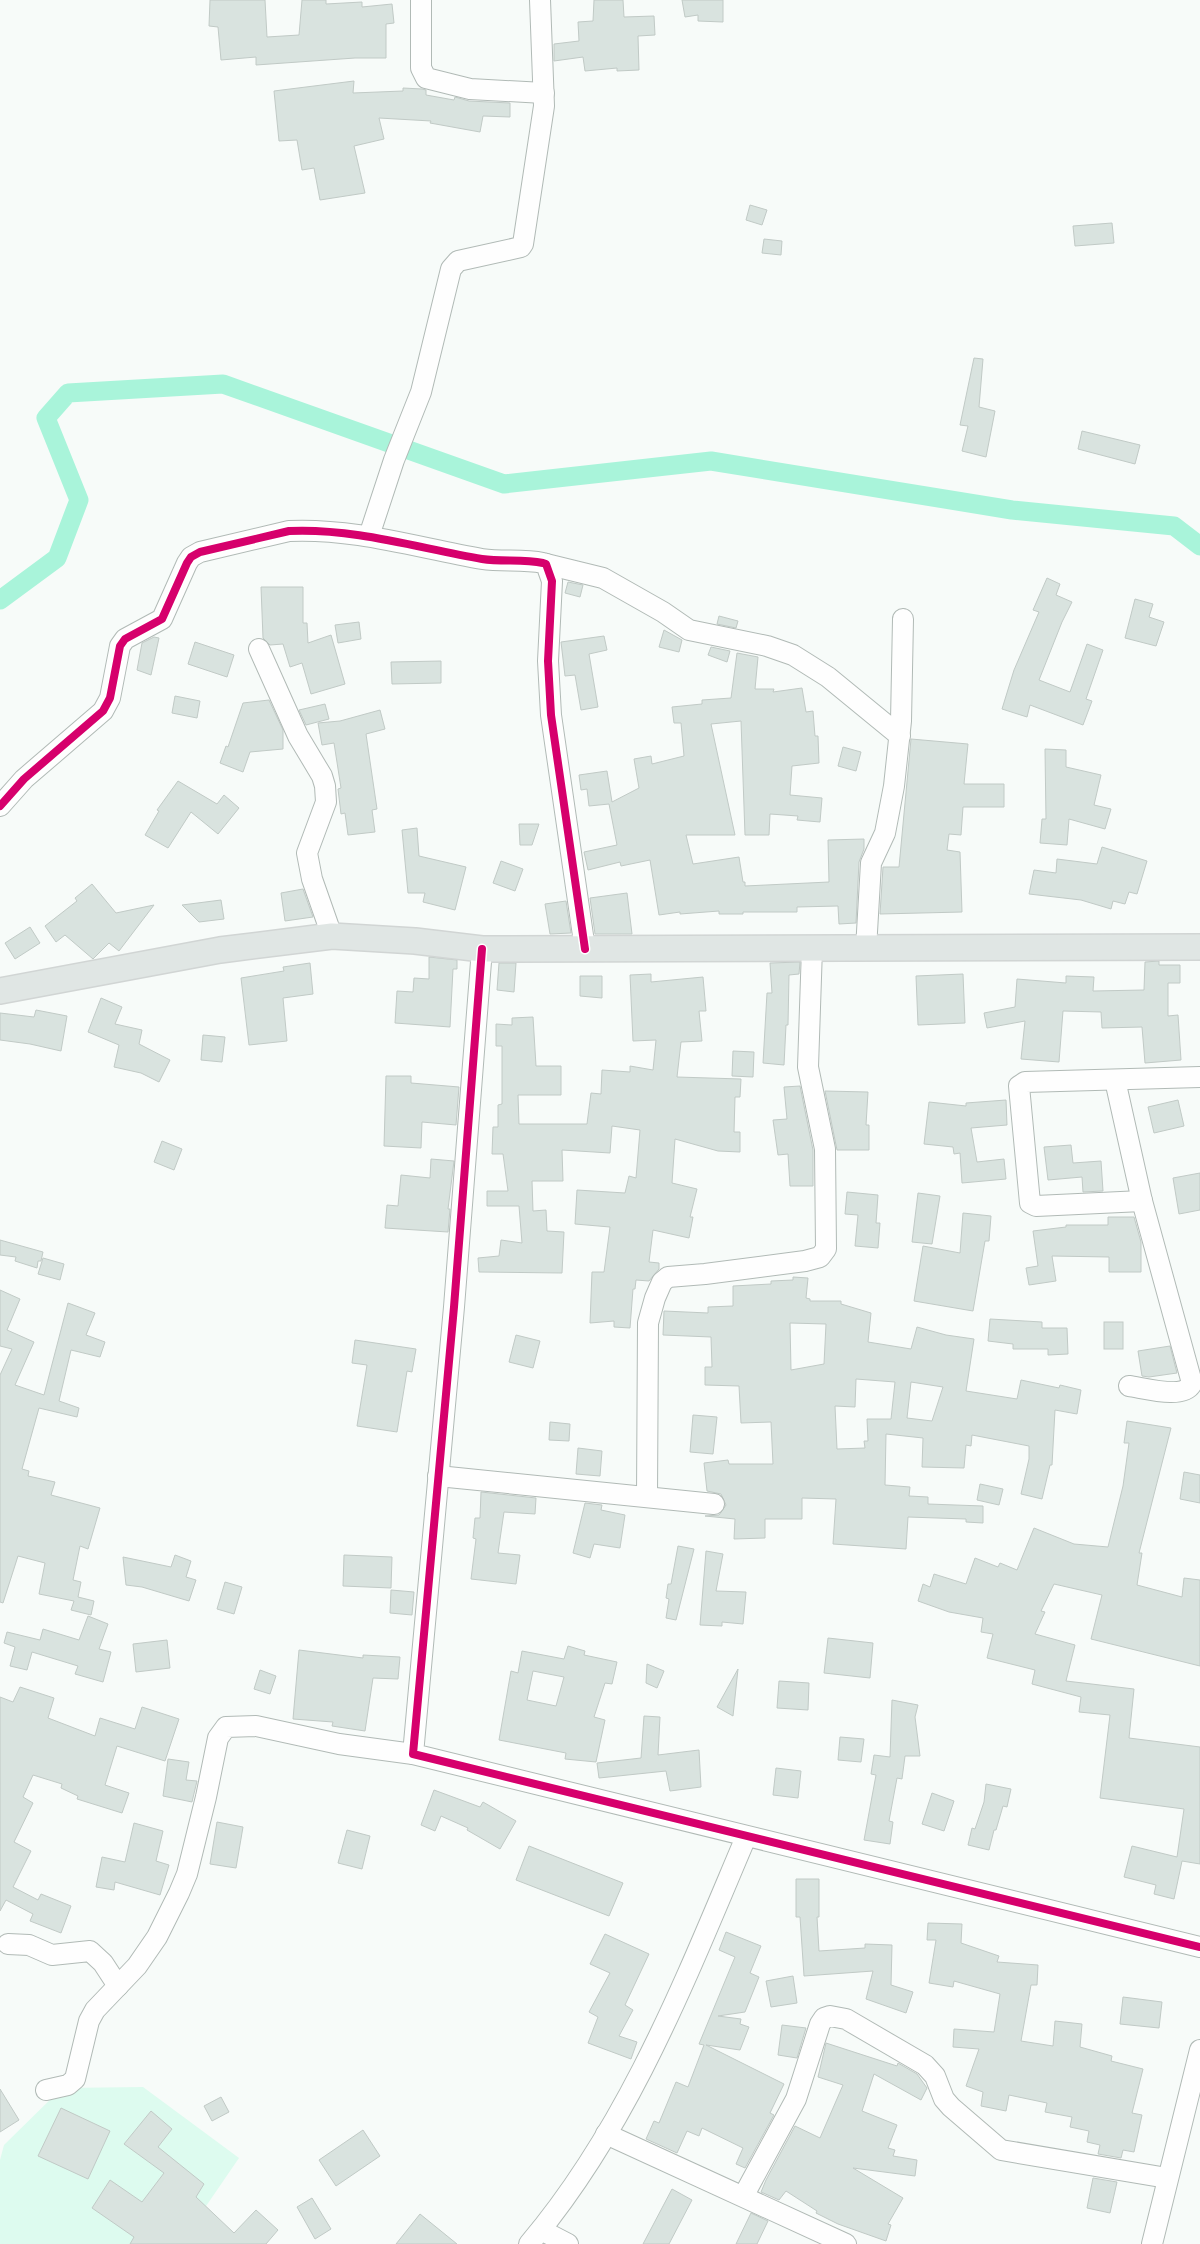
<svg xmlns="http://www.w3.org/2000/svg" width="1200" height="2244" font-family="'Open Sans',sans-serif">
<rect width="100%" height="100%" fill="#f7fbf9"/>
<!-- built -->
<polygon fill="#ddfbef" points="143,2087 239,2158 180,2244 0,2244 0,2160 4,2145 62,2088"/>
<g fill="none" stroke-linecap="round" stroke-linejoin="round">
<!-- canal -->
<polyline stroke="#a9f4da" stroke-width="19" points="0,600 57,558 79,500 46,418 68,393 223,384 504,484 711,461 1012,510 1174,526 1200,546"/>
</g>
<!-- building -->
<g fill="#d9e3df" stroke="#c1cac6" fill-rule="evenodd">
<polygon points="210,0 265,0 267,37 299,35 302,0 326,0 326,4 362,2 362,7 392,4 394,23 386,24 386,58 355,58 256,65 256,57 221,60 218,27 209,26"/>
<polygon points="594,0 623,0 624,17 654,16 655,35 638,36 639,70 617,71 617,68 585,71 583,57 554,61 554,44 579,41 578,22 593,21"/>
<polygon points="682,0 723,0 723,22 698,21 698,15 685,17"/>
<polygon points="354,81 353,93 403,91 403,88 422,89 426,90 426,95 454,100 455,97 469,101 510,103 510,117 483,116 480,132 430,123 431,121 379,118 384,139 354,146 365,193 320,200 314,168 302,170 297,140 279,141 274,91"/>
<polygon points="750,205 767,210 762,225 746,220"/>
<polygon points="1112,223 1114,243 1075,246 1073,226"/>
<polygon points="764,239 782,241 781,255 762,253"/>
<polygon points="974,358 983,359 979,407 995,411 986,457 962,451 968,426 960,425"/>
<polygon points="1082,431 1140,445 1135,464 1078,449"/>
<polygon points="1047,578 1060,584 1056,595 1072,602 1062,622 1039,680 1070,692 1087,644 1103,650 1086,699 1092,701 1083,725 1030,705 1027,717 1002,709 1014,670 1039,612 1033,610"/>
<polygon points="568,582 583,585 580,597 565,593"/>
<polygon points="261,587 303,587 303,623 307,623 308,643 331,635 345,684 311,694 302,663 290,667 283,644 270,645 263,638"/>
<polygon points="1135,599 1153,604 1149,617 1164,622 1156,646 1125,638"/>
<polygon points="719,616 738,621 736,628 717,624"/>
<polygon points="359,622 361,639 338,643 335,625"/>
<polygon points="664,630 682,640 679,652 659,647"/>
<polygon points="604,636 607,650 589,654 598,707 581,710 575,675 565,676 561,642"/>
<polygon points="154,637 159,638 151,675 137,670 142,643"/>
<polygon points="195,642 234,655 227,677 188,664"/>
<polygon points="711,647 730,651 727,662 708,655"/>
<polygon points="737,653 758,657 755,689 774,689 773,692 802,688 806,712 813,711 815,736 818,736 819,763 792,766 790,795 822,798 820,822 797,820 798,816 770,814 769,835 745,835 741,721 711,724 735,835 686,835 693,864 739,857 743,882 745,882 745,886 829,882 828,840 864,839 864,849 859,862 856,923 839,924 838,906 797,907 797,912 743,912 743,914 719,914 719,911 680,914 680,912 659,915 650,860 621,866 620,862 588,870 584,852 617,845 609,804 589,806 587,789 581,790 579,775 607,771 612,802 639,788 634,759 651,756 652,764 684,756 681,723 674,723 672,707 702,704 702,700 731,698"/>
<polygon points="441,661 441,683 392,684 391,662"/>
<polygon points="175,696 200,701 197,718 172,713"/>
<polygon points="269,700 283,730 283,749 250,752 243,772 220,763 226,746 228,747 243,703"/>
<polygon points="325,704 329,719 306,725 299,710"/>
<polygon points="380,710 385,729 366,734 377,809 372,810 375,832 348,835 345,813 341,814 338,789 341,788 334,743 322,745 318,723 340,721"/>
<polygon points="911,739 968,744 964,784 1004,784 1004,807 963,807 961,835 949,834 947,850 960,852 962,912 880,914 883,867 899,867"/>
<polygon points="843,747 861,752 856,771 838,766"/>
<polygon points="1045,749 1066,750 1066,767 1101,775 1094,805 1111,809 1105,829 1069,819 1067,845 1040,843 1042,819 1046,819"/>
<polygon points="178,781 217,804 224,795 239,808 218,834 191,812 168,848 145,835 159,811 157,810"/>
<polygon points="519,824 539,824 532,845 520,845"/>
<polygon points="417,828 419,856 466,867 455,910 423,902 425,893 408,893 402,830"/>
<polygon points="1102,847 1147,861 1137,894 1129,892 1125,904 1113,901 1111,909 1081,900 1029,894 1034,870 1056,873 1057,859 1097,864"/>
<polygon points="501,861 523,869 515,891 493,883"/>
<polygon points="92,884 116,913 154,905 119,951 109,943 93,959 65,935 56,942 45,926 77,901 75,898"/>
<polygon points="303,889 313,917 285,921 281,893"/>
<polygon points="627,893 632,934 595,934 590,898"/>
<polygon points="221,900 224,919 199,922 182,905"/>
<polygon points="566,901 571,933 550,934 545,904"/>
<polygon points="30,927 40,943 15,959 5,943"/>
<polygon points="429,957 457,960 457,969 453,969 450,1027 395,1023 397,991 413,992 414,978 429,979"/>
<polygon points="1159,961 1159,965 1180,965 1180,983 1168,983 1168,1016 1178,1015 1181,1060 1145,1063 1142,1027 1102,1028 1101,1012 1063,1011 1059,1062 1021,1059 1025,1021 987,1028 984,1013 1015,1007 1017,979 1066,983 1066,976 1094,977 1093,991 1144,990 1145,962"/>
<polygon points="800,962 799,974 789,975 788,1025 786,1025 784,1065 763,1063 767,993 772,993 770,963"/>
<polygon points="310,963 313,994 283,998 287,1041 249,1045 241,978 284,971 283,967"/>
<polygon points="499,963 516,963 514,992 497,990"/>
<polygon points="651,974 651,982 703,977 706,1011 699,1011 702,1041 681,1042 677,1077 741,1079 740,1097 735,1097 734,1132 740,1132 740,1152 718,1151 675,1139 672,1183 697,1189 690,1217 693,1217 689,1238 653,1230 649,1262 659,1263 659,1269 649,1281 636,1280 635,1289 633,1289 630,1328 614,1327 614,1321 590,1323 592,1272 604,1272 610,1227 575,1224 577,1190 625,1193 629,1176 636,1178 640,1130 612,1126 610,1153 562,1150 563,1181 532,1181 533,1211 546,1210 547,1231 564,1232 562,1273 479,1272 478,1258 499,1256 501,1240 522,1243 519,1206 487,1206 487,1191 508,1191 503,1154 492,1154 493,1127 498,1127 498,1105 502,1104 502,1046 496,1046 496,1024 512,1025 512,1018 533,1017 536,1066 561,1066 561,1095 518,1095 519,1124 587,1124 591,1093 601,1094 602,1070 630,1072 630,1066 653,1070 656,1040 633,1041 630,975"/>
<polygon points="963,974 965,1023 918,1025 916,976"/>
<polygon points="580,976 602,976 602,998 580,996"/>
<polygon points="101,998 122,1007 115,1024 142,1030 139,1044 170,1060 159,1082 141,1073 114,1067 119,1045 88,1032"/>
<polygon points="36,1010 67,1016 61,1051 30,1044 0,1040 0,1013 34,1017"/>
<polygon points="203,1035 225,1037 222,1062 201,1060"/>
<polygon points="733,1051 754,1052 753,1077 732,1076"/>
<polygon points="386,1076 411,1076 411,1083 459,1087 456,1125 422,1122 421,1148 384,1146"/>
<polygon points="800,1086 813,1150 813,1186 790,1186 788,1154 778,1155 773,1120 787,1119 784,1087"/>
<polygon points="825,1091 868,1092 866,1125 869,1125 869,1150 837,1150"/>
<polygon points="1006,1100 1007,1125 971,1128 977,1162 1004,1159 1006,1179 962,1183 960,1153 954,1154 953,1147 924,1144 929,1102 966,1106 966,1103"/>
<polygon points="1178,1100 1184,1126 1154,1133 1148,1107"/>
<polygon points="162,1141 182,1149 174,1170 154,1162"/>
<polygon points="1071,1145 1073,1163 1101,1161 1103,1191 1083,1192 1082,1177 1048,1180 1044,1147"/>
<polygon points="431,1159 454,1161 448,1209 450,1209 448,1232 385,1228 387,1205 398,1206 401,1175 430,1178"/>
<polygon points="1200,1173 1200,1210 1179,1214 1173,1178"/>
<polygon points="847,1192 878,1195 876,1223 880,1223 878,1248 855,1246 858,1215 845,1214"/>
<polygon points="918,1193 940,1196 932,1244 912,1242"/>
<polygon points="963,1213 991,1216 989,1241 985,1241 973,1311 914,1301 923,1246 960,1253"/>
<polygon points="1108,1217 1134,1217 1141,1242 1141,1272 1109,1272 1109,1257 1052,1256 1056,1281 1029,1285 1026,1268 1038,1266 1033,1231 1066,1227 1066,1225 1108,1225"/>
<polygon points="0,1240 43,1252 41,1261 38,1261 37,1268 15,1261 16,1257 0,1255"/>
<polygon points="43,1258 64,1264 60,1280 38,1274"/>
<path d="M793,1277L808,1278L806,1298L810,1299V1301H841V1304L871,1313L868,1342L911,1349L917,1327L946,1335L974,1339L966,1391L1017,1399L1021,1380L1059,1388L1060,1385L1081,1390L1077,1414L1055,1410L1052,1465H1050L1042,1499L1021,1494L1029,1459V1446L972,1435L971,1446L966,1445L964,1468L922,1467L923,1438L886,1434L885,1485L910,1487L909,1496L928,1497V1504L983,1506V1523L966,1522V1519L908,1517L906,1549L833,1544L836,1499L802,1498V1519H765V1538L734,1539L735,1519L705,1516L719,1515L726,1505L721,1494L707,1491L704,1463L728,1460L729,1464H773L771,1422L741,1423L739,1386L705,1385V1367H712L711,1337L663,1335L664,1311L708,1313V1307L733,1306V1286L771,1284V1281L793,1280ZM790,1323L826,1324L824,1364L791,1370ZM856,1379L895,1382L891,1419H867L868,1441H864L865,1448L837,1449L835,1406L855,1407ZM911,1382L943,1387L932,1421L907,1418Z"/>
<polygon points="0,1290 20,1299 7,1330 34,1342 15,1385 44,1395 68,1303 95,1313 86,1335 105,1342 100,1357 71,1350 59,1401 79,1408 77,1417 39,1408 22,1469 29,1471 28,1476 55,1482 51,1495 100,1508 88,1549 80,1546 73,1580 81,1582 78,1597 94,1601 91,1615 71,1610 74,1601 39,1594 45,1563 18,1556 3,1603 0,1602 0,1375 12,1349 0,1346"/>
<polygon points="990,1319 1042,1322 1042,1328 1067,1328 1068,1354 1048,1355 1048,1349 1013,1349 1013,1344 988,1341"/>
<rect x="1104" y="1322" width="19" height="27"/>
<polygon points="516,1335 540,1341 533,1368 509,1362"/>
<polygon points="355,1340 416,1349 412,1372 407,1371 397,1432 357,1426 367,1365 352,1363"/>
<polygon points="1170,1346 1177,1373 1149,1377 1142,1376 1138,1351"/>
<polygon points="693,1415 717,1417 713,1454 690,1452"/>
<polygon points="1127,1421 1171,1428 1139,1553 1142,1553 1137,1585 1182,1597 1184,1578 1200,1580 1200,1666 1091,1639 1102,1595 1054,1584 1041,1611 1045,1612 1035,1634 1075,1645 1066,1681 1134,1689 1129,1738 1200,1747 1200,1864 1182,1861 1174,1899 1154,1894 1156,1885 1124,1877 1132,1846 1177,1857 1184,1809 1100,1798 1110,1715 1079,1712 1081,1697 1032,1684 1035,1670 987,1658 993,1634 981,1632 983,1618 949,1612 918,1601 923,1584 930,1587 934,1574 966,1584 975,1558 998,1567 1000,1563 1017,1570 1034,1528 1074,1544 1108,1547 1123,1486 1129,1443 1124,1443"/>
<polygon points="550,1422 570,1424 569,1441 549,1440"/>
<polygon points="578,1448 602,1451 600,1476 576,1474"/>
<polygon points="1184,1472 1200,1475 1200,1503 1180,1499"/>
<polygon points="980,1484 1003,1489 999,1505 977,1500"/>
<polygon points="481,1492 536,1498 535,1514 504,1512 498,1553 520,1555 516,1584 471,1579 476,1539 473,1538 475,1518 480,1518"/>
<polygon points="585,1503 602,1505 601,1510 625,1515 620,1548 594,1544 590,1558 573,1553"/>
<polygon points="678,1546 694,1549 676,1620 666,1618 669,1599 666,1598 668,1584 671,1584"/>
<polygon points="706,1551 723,1554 716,1591 746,1592 743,1624 722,1622 722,1626 700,1625"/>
<polygon points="175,1555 191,1561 186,1577 196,1580 189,1601 142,1587 126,1585 123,1557 171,1567"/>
<polygon points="344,1555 392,1557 391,1588 343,1586"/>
<polygon points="225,1582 242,1587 234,1614 217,1609"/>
<polygon points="391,1590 414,1592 412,1615 390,1613"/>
<polygon points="88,1616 108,1624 99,1649 111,1652 103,1682 75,1674 78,1666 32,1652 27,1670 10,1666 15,1647 4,1643 7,1632 40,1640 43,1629 79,1640"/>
<polygon points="828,1638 873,1643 870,1678 824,1673"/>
<polygon points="167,1640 170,1668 136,1672 133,1644"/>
<path d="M568,1646L585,1651L584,1655L617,1662L612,1684L605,1683L594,1717L605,1720L596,1762L565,1759L566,1753L499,1740L511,1671L518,1673L522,1651L564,1659ZM533,1671L564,1677L556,1706L527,1700Z"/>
<polygon points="299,1650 363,1658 363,1655 400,1657 398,1679 373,1678 365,1731 332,1726 333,1722 293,1719"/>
<polygon points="647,1664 664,1671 657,1688 646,1683"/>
<polygon points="738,1669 733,1716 717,1707"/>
<polygon points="260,1670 276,1676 270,1694 254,1689"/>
<polygon points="779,1681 809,1683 808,1710 777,1708"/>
<polygon points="20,1687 54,1698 48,1718 95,1736 100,1718 135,1729 142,1707 179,1719 165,1761 117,1746 105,1785 129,1793 122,1813 77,1799 78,1796 61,1788 62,1784 33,1775 23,1797 33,1803 14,1842 31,1851 13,1887 38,1900 41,1894 71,1906 61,1933 30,1921 33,1914 6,1900 0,1911 0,1697 13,1702"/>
<polygon points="892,1700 918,1705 915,1717 920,1756 905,1756 902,1779 897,1778 889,1821 893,1822 890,1844 864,1840 876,1775 871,1774 874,1755 890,1757"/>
<polygon points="644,1716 660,1717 658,1755 699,1750 701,1787 670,1791 666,1771 599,1778 597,1763 641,1758"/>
<polygon points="840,1737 864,1739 861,1762 838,1760"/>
<polygon points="168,1759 189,1762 186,1780 197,1781 192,1802 163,1796"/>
<polygon points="776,1768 801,1771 798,1798 773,1795"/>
<polygon points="986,1784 1011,1789 1007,1807 1003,1806 996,1830 994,1830 989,1850 968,1845 972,1828 975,1829 984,1802"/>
<polygon points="434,1790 480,1807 483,1802 516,1821 500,1849 467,1830 468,1828 441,1816 435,1831 421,1825"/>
<polygon points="932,1793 954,1801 944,1831 922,1824"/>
<polygon points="217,1822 243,1827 236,1868 210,1864"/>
<polygon points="134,1823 163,1831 156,1861 169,1865 160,1895 115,1882 114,1890 96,1887 102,1857 125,1862"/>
<polygon points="347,1830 370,1836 362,1869 338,1863"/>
<polygon points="529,1846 623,1883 609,1916 516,1880"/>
<polygon points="796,1879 819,1879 819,1917 817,1917 819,1951 865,1948 865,1944 892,1945 891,1985 913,1992 906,2013 866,1999 873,1971 804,1976 800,1917 796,1917"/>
<polygon points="928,1923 962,1924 961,1943 999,1956 997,1962 1038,1965 1037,1985 1031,1985 1021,2041 1053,2046 1055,2021 1082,2024 1080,2047 1112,2056 1111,2061 1143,2069 1132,2113 1142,2115 1134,2152 1123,2150 1121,2158 1098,2154 1100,2145 1087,2142 1089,2131 1070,2127 1072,2117 1045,2112 1047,2103 1009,2095 1006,2111 981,2106 983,2092 966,2086 979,2049 953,2047 954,2029 994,2032 1000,1994 954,1981 953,1987 929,1983 936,1940 927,1940"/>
<polygon points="726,1932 761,1946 750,1973 759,1977 745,2012 718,2016 741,2019 740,2024 749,2027 740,2050 706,2045 784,2084 770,2113 774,2115 745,2168 736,2164 743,2148 702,2128 699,2136 687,2131 677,2153 646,2139 654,2121 659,2123 676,2082 688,2087 704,2045 699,2044 735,1957 719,1950"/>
<polygon points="605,1934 649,1954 625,2005 633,2010 619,2036 637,2042 631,2059 588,2043 598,2017 589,2012 610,1973 590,1964"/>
<polygon points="793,1976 797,2003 771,2007 766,1981"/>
<polygon points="1123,1997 1162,2002 1159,2028 1120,2024"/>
<polygon points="782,2025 806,2028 797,2058 778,2055"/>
<polygon points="826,2043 897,2066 898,2063 917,2074 927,2088 921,2100 874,2074 862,2111 897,2125 888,2148 895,2150 893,2156 917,2160 915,2176 853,2168 903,2198 888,2224 891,2225 886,2241 838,2224 816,2213 817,2211 786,2191 779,2200 761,2192 766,2180 795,2126 820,2138 843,2085 818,2077"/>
<polygon points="0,2089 19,2120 0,2132"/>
<polygon points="221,2097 229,2112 212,2121 204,2106"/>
<polygon points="61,2108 110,2131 88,2179 38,2156"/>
<polygon points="151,2111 172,2129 158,2147 204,2184 196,2197 234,2233 256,2210 278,2230 266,2244 130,2244 134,2237 92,2208 110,2180 142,2202 164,2173 124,2144"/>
<polygon points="363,2130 380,2156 336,2186 319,2160"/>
<polygon points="1093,2178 1117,2182 1110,2213 1087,2208"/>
<polygon points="672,2189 692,2200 669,2244 643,2244"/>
<polygon points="312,2198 331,2229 315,2239 297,2207"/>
<polygon points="751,2213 768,2221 757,2244 736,2244"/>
<polygon points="420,2214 457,2244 396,2244"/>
</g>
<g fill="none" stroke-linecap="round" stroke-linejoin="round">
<defs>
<g id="minor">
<polyline points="421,0 421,68 426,78 470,89 544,93"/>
<polyline points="369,536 394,460 421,392 451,269 458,261 521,247 523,244 544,106 540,0"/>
<polyline points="546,564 603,578 663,612 689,630 767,646 793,655 828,677 900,736"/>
<polyline points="259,649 298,736 322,776 325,786 326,802 307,853 312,879 332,936"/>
<path d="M0,806L24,779L103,711L110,698L120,646L125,639L162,619L187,563L191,557L200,552L289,531C355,528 418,548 482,559C502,562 523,559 543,563L546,564L552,581L548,661L551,715L585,949"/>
<polyline points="482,949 454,1307 413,1754 1200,1947"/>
<polyline points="866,949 871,863 885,833 894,786 901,721 903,619"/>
<path d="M1115,1080L1142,1201L1192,1383C1185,1400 1144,1388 1129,1386"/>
<polyline points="1142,1201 1036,1206 1030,1203 1019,1086 1025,1082 1200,1077"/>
<polyline points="438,1476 714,1504"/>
<polyline points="647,1496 648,1323 655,1298 662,1282 668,1277 705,1274 805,1261 820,1257 826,1249 825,1149 808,1067 812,948"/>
<polyline points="8,1944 29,1945 52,1955 90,1951 103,1963 118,1986"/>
<polyline points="46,2090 68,2085 75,2079 89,2021 95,2010 137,1966 157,1937 179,1893 187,1874 206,1797 218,1738 226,1727 256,1726 339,1744 413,1754"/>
<polyline points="606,2134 846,2244"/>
<polyline points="744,2195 796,2099 820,2024 824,2018 830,2016 846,2019 925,2065 935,2076 944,2099 951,2107 1001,2150 1167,2178"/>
<polyline points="541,2230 568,2244"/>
<path d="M529,2244C629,2126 686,1978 746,1837"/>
<polyline points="1152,2244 1200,2050"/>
</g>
<polyline id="major" points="0,991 220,950 332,936 415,941 482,949 1200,947"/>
</defs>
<!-- minor casing -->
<use href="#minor" stroke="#b1bab6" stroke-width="22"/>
<!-- major casing -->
<use href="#major" stroke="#d1d5d4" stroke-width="28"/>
<!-- minor -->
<use href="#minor" stroke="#fefefe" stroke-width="20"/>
<!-- major -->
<use href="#major" stroke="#e0e6e4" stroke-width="25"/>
<defs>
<g id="cycleway">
<path d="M0,806L24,779L103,711L110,698L120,646L125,639L162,619L187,563L191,557L200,552L289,531C355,528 418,548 482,559C502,562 523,559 543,563L546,564L552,581L548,661L551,715L585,949"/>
<polyline points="482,949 454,1307 413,1754 1200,1947"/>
</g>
</defs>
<!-- cycleway casing -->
<use href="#cycleway" stroke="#fff" stroke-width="11"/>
<!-- cycleway -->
<use href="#cycleway" stroke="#d6006c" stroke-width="8"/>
</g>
</svg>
